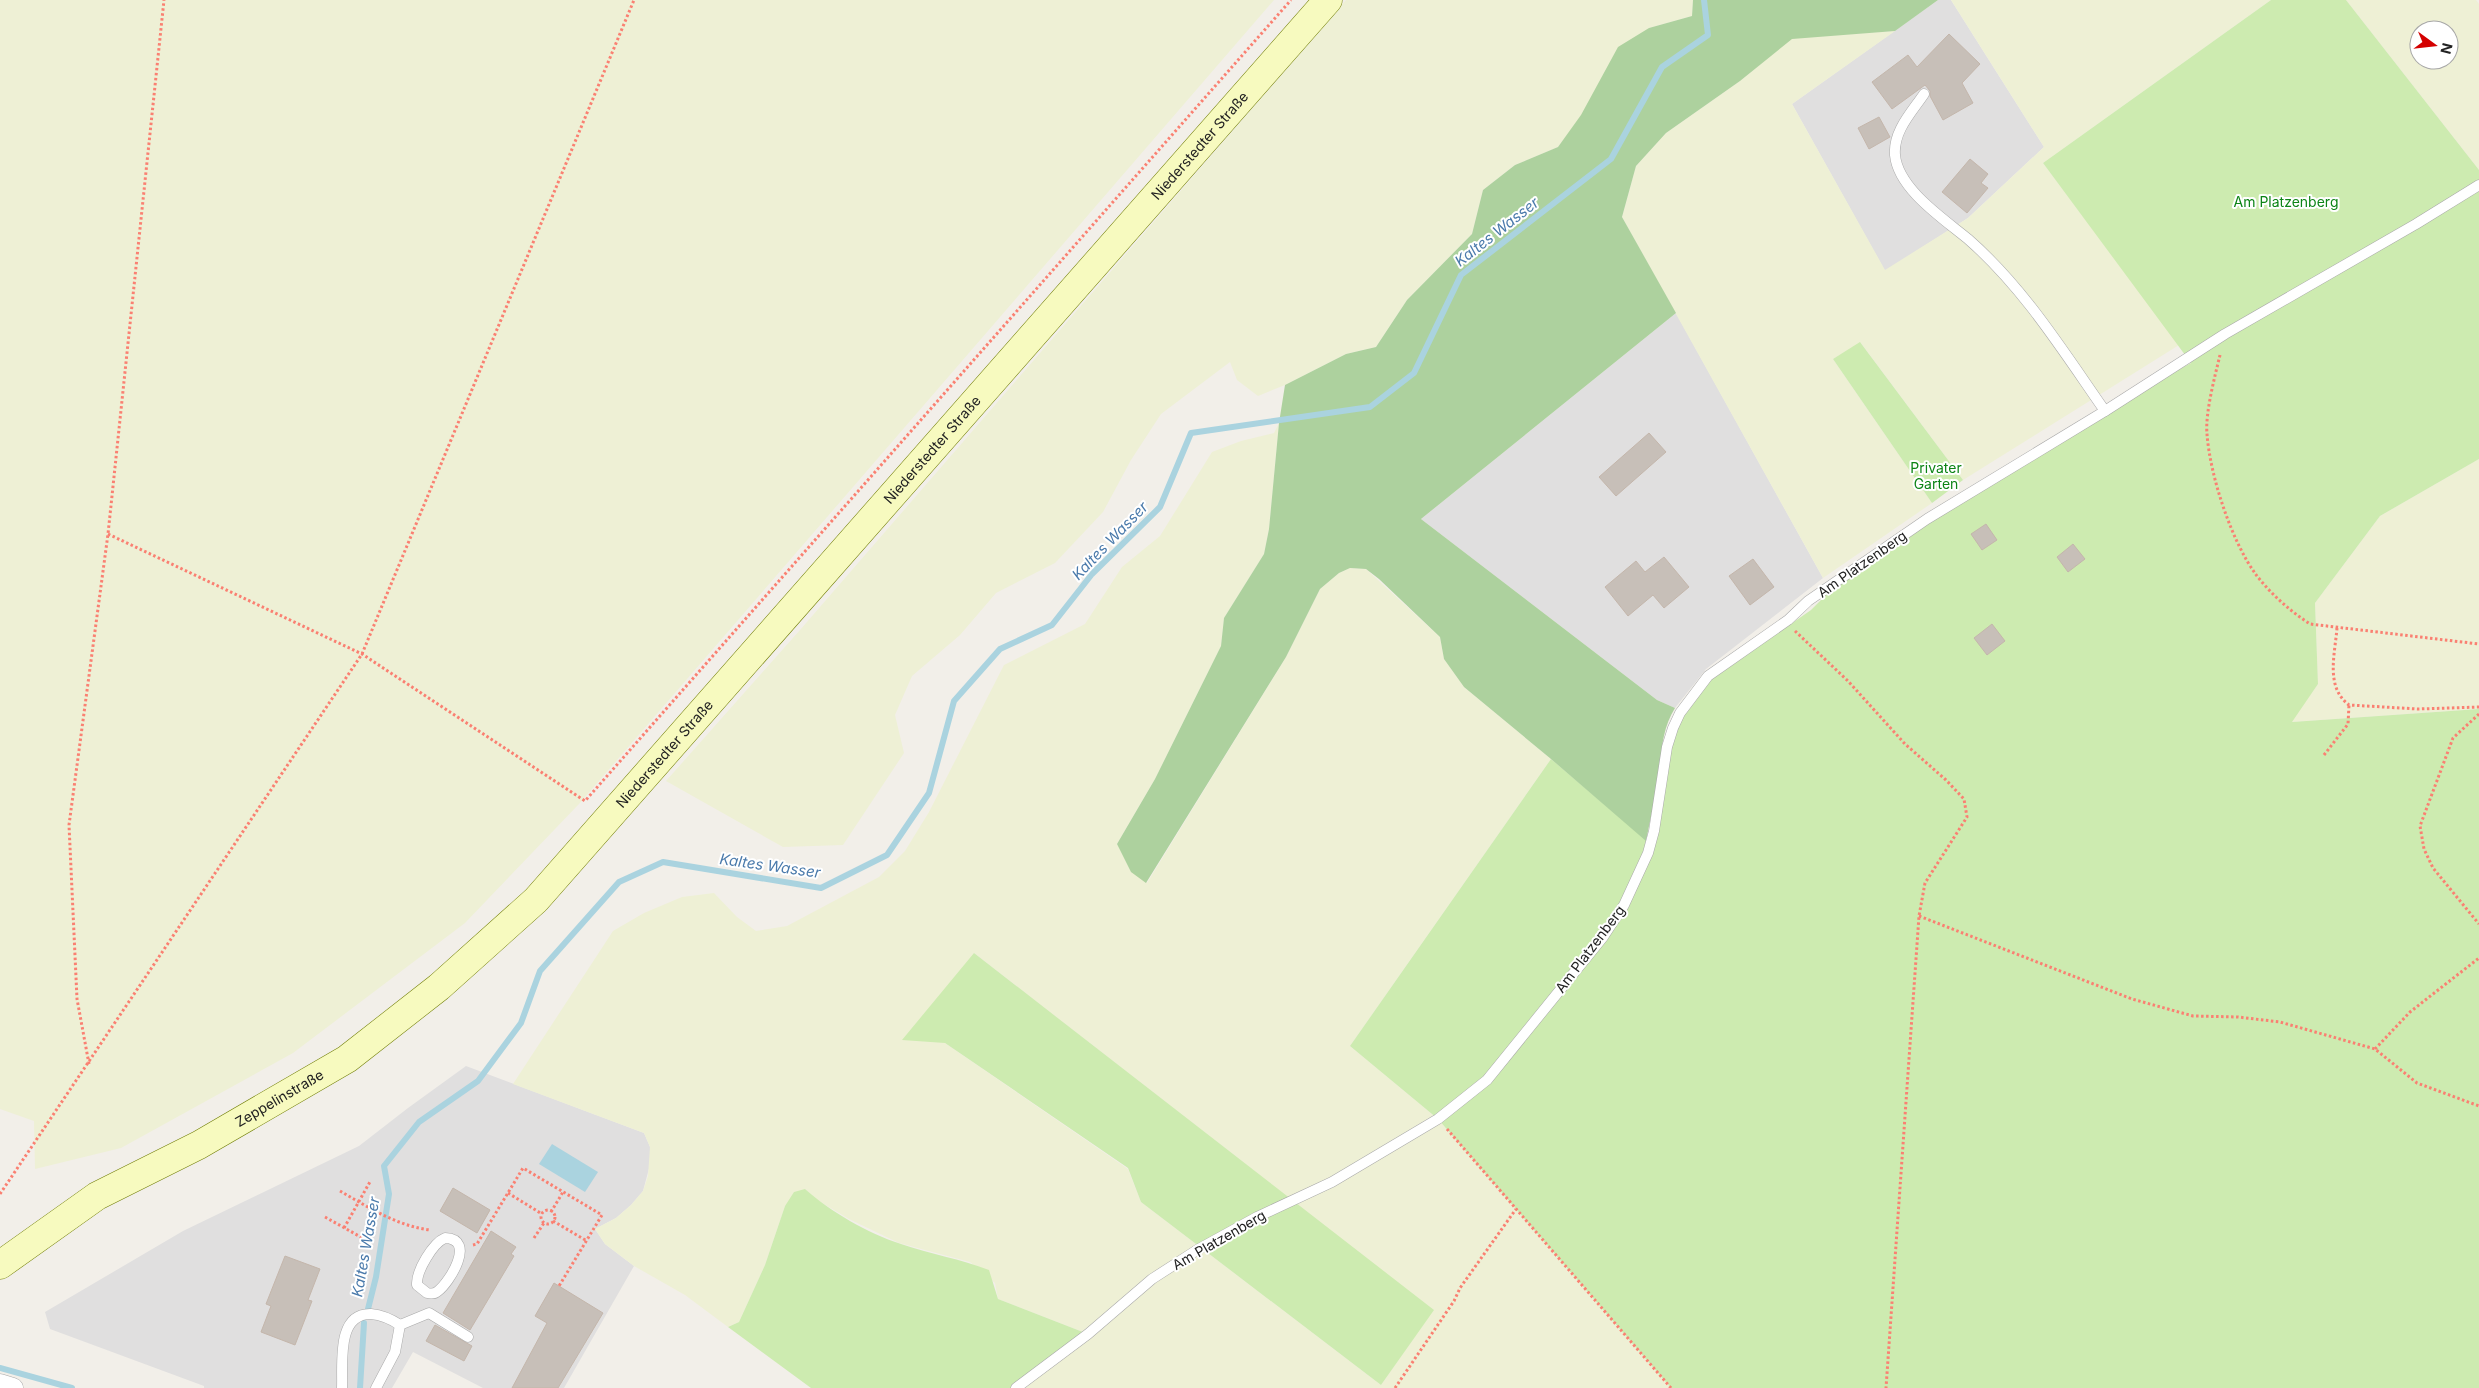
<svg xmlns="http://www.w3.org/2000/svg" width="2479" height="1388" font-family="Inter,sans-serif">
<rect width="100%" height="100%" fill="#f2efe9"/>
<!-- residential -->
<g fill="#e0dfdf">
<polygon points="1938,0 1951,0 2044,147 1968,218 1885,271 1792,104"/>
<polygon points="1676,313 1823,578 1706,669 1675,708 1657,700 1421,519"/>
<polygon points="466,1066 644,1133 650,1147 651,1161 643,1191 631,1205 616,1218 595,1229 605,1244 634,1266 564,1388 483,1388 413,1352 392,1388 204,1388 204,1386 50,1329 45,1312 183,1231 359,1146 408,1108"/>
</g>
<!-- farmland -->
<g fill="#eef0d5" fill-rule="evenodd">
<polygon points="0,0 1274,0 579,804 465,923 293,1053 121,1148 35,1169 34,1121 0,1109"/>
<polygon points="1346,0 1693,0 1692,16 1649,28 1558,147 1515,165 1483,190 1472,234 1407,300 1376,347 1346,354 1285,385 1258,396 1237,380 1230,362 1161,414 1131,460 1103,512 1055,563 996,593 960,635 912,676 895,715 904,753 843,845 783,847 666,781 800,630"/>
<polygon points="1951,0 2271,0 2043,163 2179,345 1963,480 1861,343 1833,359 1932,503 1823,578 1622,217 1636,166 1666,133 1740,81 1792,38 1895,31 1792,104 1885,270 1968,218 2044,147"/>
<path d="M2346,0H2476L2479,4V170ZM2419,30H2449V60H2419Z"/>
<path d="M1279,423L1269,529L1264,554L1224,618L1221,646L1155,779L1117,844L1147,883L1286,657L1320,589L1339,573L1350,568L1366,569L1440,637L1444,659L1464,687L1551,759L1350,1046L1438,1119L1671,1388H1016L1088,1334L998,1299L995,1283L970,1262L899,1243L849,1219L817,1200L805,1189L785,1206L765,1265L739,1322L728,1327L685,1295L634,1266L605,1244L595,1229L616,1218L631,1205L643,1191L648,1176L650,1147L644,1133L513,1084L613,931L644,913L682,897L714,893L737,917L756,931L787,926L879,877L905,851L929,812L1004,665L1085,624L1122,567L1160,536L1212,452L1241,441L1274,433ZM974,953L1433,1310L1381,1385L1141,1202L1128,1169L945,1043Z"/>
<polygon points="2479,459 2479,709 2291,722 2318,684 2315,603 2380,516"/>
</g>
<!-- grass -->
<g fill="#cdebb0">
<polygon points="2271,0 2346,0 2479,170 2479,459 2380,516 2315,603 2318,684 2292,722 2479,709 2479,1388 1671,1388 1438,1119 1350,1046 1551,759 1652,845 1673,733 1686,708 1711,680 1811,610 1832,589 1929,519 2098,421 2154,383 2191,363 2043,163"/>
<polygon points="1860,342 1963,480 1932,503 1833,359"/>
<polygon points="974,953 1434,1310 1381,1385 1141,1202 1128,1168 945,1043 902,1040"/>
<path d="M805,1189C831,1212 867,1233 901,1244C930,1254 961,1259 989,1270L998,1299L1088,1334L1016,1388H811L728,1327L739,1322L765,1265L785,1206L794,1192Z"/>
</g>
<!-- forest -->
<path fill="#add19e" d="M1693,0H1938L1895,31L1792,39L1740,81L1666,133L1636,166L1622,217L1676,313L1421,519L1657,700L1675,708C1661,730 1662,754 1658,779C1655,800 1650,820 1646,841L1551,759L1464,687L1444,659L1440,637L1379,579L1366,569L1350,568L1339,573L1320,589L1286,657L1146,883L1131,872L1117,844L1155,779L1221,646L1224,618L1264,554L1269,529L1279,423L1285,385L1346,354L1376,347L1407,300L1472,234L1483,190L1515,165L1558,147L1581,115L1618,47L1649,28L1692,16Z"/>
<!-- water -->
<polygon fill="#aad3df" points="552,1144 598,1172 585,1192 539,1164"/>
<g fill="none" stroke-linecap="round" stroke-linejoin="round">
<!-- stream -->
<g stroke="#aad3df" stroke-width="6">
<polyline points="368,1309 376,1277 389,1194 384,1166 419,1122 478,1081 521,1023 540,971 619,882 663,862 821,888 887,855 929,793 954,701 1000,649 1052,625 1092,574 1160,507 1191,433 1370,407 1414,373 1461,275 1611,159 1662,67 1708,35 1704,0"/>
<polyline points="0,1368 72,1388"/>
<polyline points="360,1388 364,1323"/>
</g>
</g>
<!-- building -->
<g fill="#c7bfb8" stroke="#c4b6ab">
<polygon points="1949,34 1980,64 1962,83 1973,103 1943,120 1930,96 1930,91 1925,85 1892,109 1872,82 1908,55 1917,67"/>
<polygon points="1879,117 1890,137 1869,149 1858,128"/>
<polygon points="1970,159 1988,174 1981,183 1988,188 1967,213 1942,192"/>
<polygon points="1649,433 1666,452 1616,496 1599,477"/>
<polygon points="1986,524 1997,540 1982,550 1971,534"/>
<polygon points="2073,544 2085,559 2068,572 2057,557"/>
<polygon points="1664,557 1689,587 1664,608 1653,595 1628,616 1605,587 1636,561 1645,572"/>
<polygon points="1753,559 1774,587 1750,605 1729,576"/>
<polygon points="1992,624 2005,641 1987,655 1974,638"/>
<polygon points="453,1188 490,1210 477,1233 440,1211"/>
<polygon points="491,1231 516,1247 511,1254 514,1256 470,1330 443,1313"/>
<polygon points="285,1256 320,1269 308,1300 312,1301 295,1345 261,1332 271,1306 266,1304"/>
<polygon points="554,1283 603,1313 558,1388 512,1388 547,1323 535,1316"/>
<polygon points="435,1325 472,1346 464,1361 426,1341"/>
</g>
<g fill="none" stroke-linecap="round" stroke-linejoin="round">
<defs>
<g id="service">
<path d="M1924,94C1912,112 1893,131 1895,155C1898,189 1944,219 1968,239C2024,288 2063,351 2105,411"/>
<path d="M445,1238C477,1239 449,1283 438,1291C435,1294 431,1294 427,1293L417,1285C416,1271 433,1243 445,1238Z"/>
<path d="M342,1388C343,1364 336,1313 371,1314C382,1315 391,1319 400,1325"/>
<polyline points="376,1388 395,1352 400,1325 429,1313 468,1337"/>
<polyline points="1016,1388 1088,1334 1152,1279 1197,1250 1257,1217 1332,1182 1438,1119 1487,1080 1603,937 1624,905 1648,853 1654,831 1667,747 1673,728 1680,713 1708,676 1788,620 1808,601 1927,519 2105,411 2225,334 2416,224 2479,185"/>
</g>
<polyline id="minor" points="0,1384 13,1388"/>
<g id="secondary">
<path id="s1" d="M0,1265L97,1196L199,1145L347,1059L439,987L536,900L1328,0"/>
</g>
</defs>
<!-- service casing -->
<use href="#service" stroke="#a9a9a9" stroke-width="11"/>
<!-- minor casing -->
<use href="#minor" stroke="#a9a9a9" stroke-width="21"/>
<!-- secondary casing -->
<use href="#secondary" stroke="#707d05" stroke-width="29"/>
<!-- path -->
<g stroke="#fa8072" stroke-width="3" stroke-dasharray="2.5 2.5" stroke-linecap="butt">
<path d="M2220,355C2215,376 2205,413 2207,434C2210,476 2232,543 2257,576C2272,595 2290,611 2310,624L2479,644"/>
<polyline points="108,534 362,654 585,801 1291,0"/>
<path d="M2337,628C2335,654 2325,687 2349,705L2418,709L2479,707"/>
<polyline points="1795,631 1848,681 1905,744 1946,780 1964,799 1967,817 1925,883 1919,916 1886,1388"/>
<polyline points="2479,714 2453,738 2420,826 2424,849 2433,868 2479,924"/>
<polyline points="2324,755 2348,724 2349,705"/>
<polyline points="1919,916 2132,999 2193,1016 2238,1017 2280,1022 2375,1049 2417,1083 2479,1106"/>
<polyline points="2375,1049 2410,1012 2479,958"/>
<polyline points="89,1064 77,999 69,825 108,534 164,0"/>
<polyline points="1447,1129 1671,1388"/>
<path d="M340,1191C368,1207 397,1226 430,1230"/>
<polyline points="508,1193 542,1214"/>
<polyline points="0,1194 362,654 634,0"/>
<circle cx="548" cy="1217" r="7"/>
<polyline points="551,1212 563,1192"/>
<polyline points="325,1217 366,1240"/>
<polyline points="553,1221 587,1241"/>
<polyline points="344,1228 371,1180"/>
<polyline points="534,1238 544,1223"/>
<polyline points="473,1245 477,1244 523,1168 602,1215 559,1286"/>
<polyline points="1395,1388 1454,1301 1460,1288 1516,1209"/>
</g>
<!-- service -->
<use href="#service" stroke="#fff" stroke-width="10"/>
<!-- minor -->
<use href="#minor" stroke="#fff" stroke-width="20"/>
<!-- secondary -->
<use href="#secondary" stroke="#f7fabf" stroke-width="28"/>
</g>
<g text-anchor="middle" stroke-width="4" stroke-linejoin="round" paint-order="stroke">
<!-- street labels -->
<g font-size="14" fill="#222" stroke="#fff">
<text dy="5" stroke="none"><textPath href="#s1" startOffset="1656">Niederstedter Straße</textPath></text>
<text dy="5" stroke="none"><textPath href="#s1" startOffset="1251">Niederstedter Straße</textPath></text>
<text transform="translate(1862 564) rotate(-35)" y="5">Am Platzenberg</text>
<text dy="5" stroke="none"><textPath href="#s1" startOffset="846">Niederstedter Straße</textPath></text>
<text transform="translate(1590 949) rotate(-53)" y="5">Am Platzenberg</text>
<text dy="5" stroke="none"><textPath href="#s1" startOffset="326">Zeppelinstraße</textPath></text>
<text transform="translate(1219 1240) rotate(-30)" y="5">Am Platzenberg</text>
</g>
<!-- park labels -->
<g font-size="14" fill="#0c8416" stroke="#fff">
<text x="2286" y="207">Am Platzenberg</text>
<text x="1936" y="473">Privater<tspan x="1936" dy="16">Garten</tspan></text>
</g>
<!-- water labels -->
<g font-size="15" font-style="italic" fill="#4a7aab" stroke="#fff">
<text transform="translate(1497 232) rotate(-38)" y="5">Kaltes Wasser</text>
<text transform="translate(1110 541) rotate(-46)" y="5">Kaltes Wasser</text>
<text transform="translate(770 866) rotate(8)" y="5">Kaltes Wasser</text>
<text transform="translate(366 1247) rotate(-80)" y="5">Kaltes Wasser</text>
</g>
</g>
<!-- north arrow -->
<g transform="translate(2434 45) rotate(105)"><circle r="24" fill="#ffffff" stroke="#a7a7a7"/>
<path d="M0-4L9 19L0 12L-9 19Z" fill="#d40000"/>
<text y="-8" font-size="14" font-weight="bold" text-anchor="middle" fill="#222222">N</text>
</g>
</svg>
